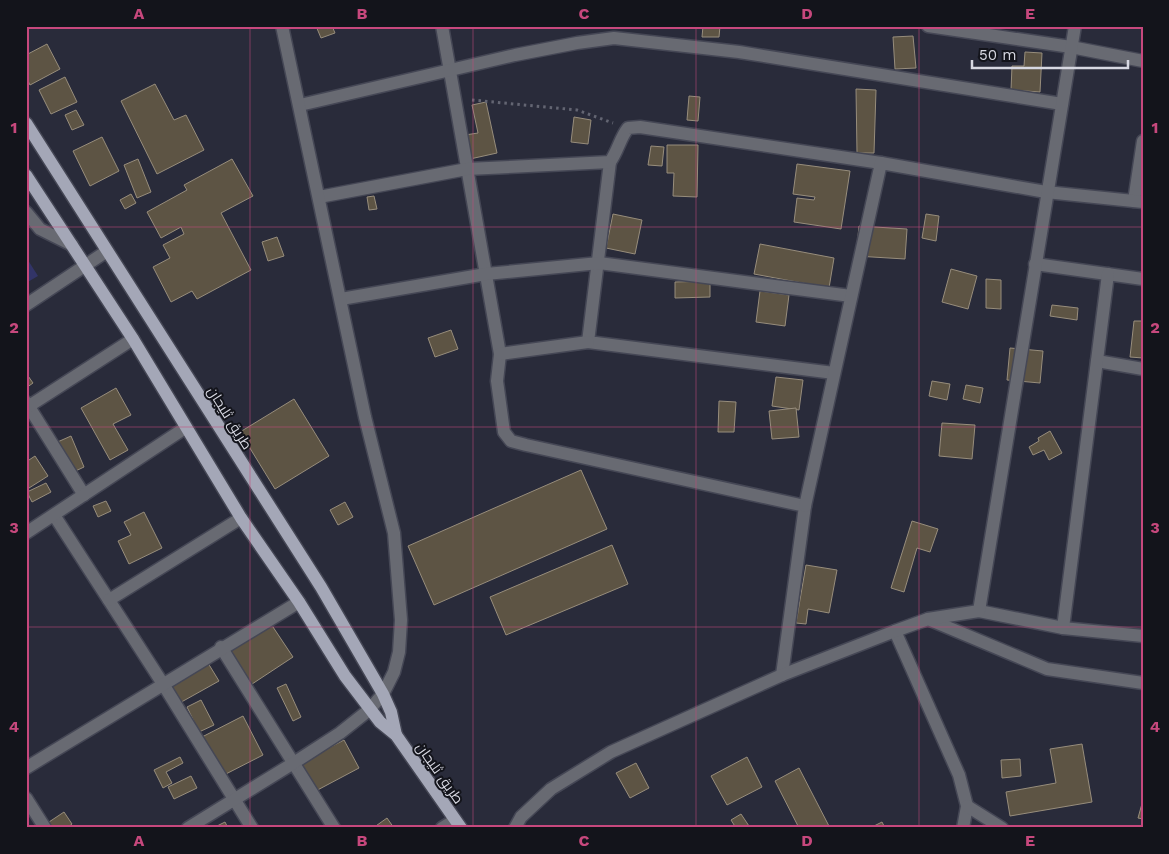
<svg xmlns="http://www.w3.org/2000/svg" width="1169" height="854" font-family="'Work Sans',Cairo,sans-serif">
<rect width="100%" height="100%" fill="#292b3a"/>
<!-- green -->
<polygon fill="#323467" points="26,257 38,276 26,283"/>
<!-- building -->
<g fill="#5d5444" stroke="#978d7c">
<polygon points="316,26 332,26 335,33 321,38"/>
<polygon points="703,26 720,26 719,37 702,37"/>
<polygon points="913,36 916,68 895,69 893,37"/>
<polygon points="47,44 60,69 30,85 26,77 26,55"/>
<polygon points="1025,52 1042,53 1040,92 1011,90 1012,66 1024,66"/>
<polygon points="65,77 77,102 51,114 39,90"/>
<polygon points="155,84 174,120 186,115 204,150 157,174 121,101"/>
<polygon points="856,89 876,90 874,153 857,153"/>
<polygon points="689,96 700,97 698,121 687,120"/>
<polygon points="486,102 497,153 470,159 465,135 478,133 472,105"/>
<polygon points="76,110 84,125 72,130 65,115"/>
<polygon points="574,117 591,120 588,144 571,142"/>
<polygon points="102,137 119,171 90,186 73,151"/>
<polygon points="667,145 698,145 697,197 673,196 674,173 667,173"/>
<polygon points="651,146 664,147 662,166 648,165"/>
<polygon points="138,159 151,192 137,198 124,165"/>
<polygon points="232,159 253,196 221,213 251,270 197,299 192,291 171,302 153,267 170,258 163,245 184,234 181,227 161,238 147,212 187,190 184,185"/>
<polygon points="797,164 850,171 841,229 794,222 797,198 814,200 815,197 793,194"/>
<polygon points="131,194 136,203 125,209 120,200"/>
<polygon points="374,196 377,209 369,210 367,197"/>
<polygon points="613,214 642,220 635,254 606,248"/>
<polygon points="926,214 939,216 936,241 922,238"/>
<polygon points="859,226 907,229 905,259 856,256"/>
<polygon points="277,237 284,256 268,261 262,242"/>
<polygon points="760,244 834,258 829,288 754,274"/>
<polygon points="951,269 977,276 968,309 942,302"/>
<polygon points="986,279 1001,280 1001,309 986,308"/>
<polygon points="710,281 710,297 675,298 675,282"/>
<polygon points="760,291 789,295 785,326 756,322"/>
<polygon points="1052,305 1078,308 1077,320 1050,316"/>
<polygon points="1134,321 1143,321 1143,358 1130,357"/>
<polygon points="451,330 458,349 435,357 428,338"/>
<polygon points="1010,348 1043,351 1040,383 1007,380"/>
<polygon points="26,373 33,383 26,388"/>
<polygon points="776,377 803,380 799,410 772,406"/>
<polygon points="932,381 950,384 947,400 929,396"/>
<polygon points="966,385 983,388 980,403 963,399"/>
<polygon points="116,388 131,415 113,424 128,450 110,460 81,408"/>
<polygon points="294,399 329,456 275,489 240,432"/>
<polygon points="719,401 736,402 734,432 718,432"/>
<polygon points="796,408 799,437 772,439 769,411"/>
<polygon points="942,423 975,425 972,459 939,456"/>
<polygon points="1050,431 1062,453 1049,460 1044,450 1033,455 1029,447 1039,441 1038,438"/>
<polygon points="71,436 84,467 67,475 53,444"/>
<polygon points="35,456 48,476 29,488 26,483 26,462"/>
<polygon points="581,470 607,529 434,605 408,546"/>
<polygon points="46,483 51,492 32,502 27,492"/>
<polygon points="106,501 111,511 98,517 93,506"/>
<polygon points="345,502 353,517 338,525 330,510"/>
<polygon points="144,512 162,548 129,564 118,541 131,535 124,522"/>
<polygon points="912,521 938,529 930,552 917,548 904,592 891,588"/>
<polygon points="612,545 628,584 506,635 490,597"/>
<polygon points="806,565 837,570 829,613 808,609 806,624 796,623"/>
<polygon points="271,624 293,657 246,688 222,651"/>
<polygon points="208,663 219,681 176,705 166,687"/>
<polygon points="286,684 301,717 293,721 277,688"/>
<polygon points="201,700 214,725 199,732 187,707"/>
<polygon points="243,716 263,755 220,777 200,738"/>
<polygon points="344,740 359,768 310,794 299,763"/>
<polygon points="1082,744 1092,802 1010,816 1006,792 1056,783 1050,749"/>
<polygon points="180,757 183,763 166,772 172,783 163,788 154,770"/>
<polygon points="747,757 762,787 727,805 711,776"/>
<polygon points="1020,759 1021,776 1002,778 1001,760"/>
<polygon points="636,763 649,788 630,798 616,773"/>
<polygon points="799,768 830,828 799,828 775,781"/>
<polygon points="191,776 197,788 174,799 168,787"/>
<polygon points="1143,800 1143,819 1138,818"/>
<polygon points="64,812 72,824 67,828 40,828"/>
<polygon points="741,814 749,826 746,828 736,828 731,820"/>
<polygon points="387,818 394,828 373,828"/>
<polygon points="225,822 228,828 213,828"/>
<polygon points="882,822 885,828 870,828"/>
</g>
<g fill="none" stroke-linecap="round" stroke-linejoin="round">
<defs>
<g id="minor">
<polyline points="442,26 500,354 497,381 504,432 511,441 526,445 805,506 782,675"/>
<polyline points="928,26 1071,47 1143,61"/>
<polyline points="300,105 515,55 577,43 614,38 739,52 1062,104"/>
<polyline points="610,162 588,342 834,373"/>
<path d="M319,197L467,169L610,162C618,151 620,138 628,128L640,127L881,163"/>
<polyline points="1134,201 1143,141"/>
<polyline points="26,212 40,229 72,245"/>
<polyline points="1035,264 1143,279"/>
<polyline points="341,299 486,274 599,263 851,296"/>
<polyline points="26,305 107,251"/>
<polyline points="500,354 588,342"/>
<polyline points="1097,361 1143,369"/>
<polyline points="26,402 84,495"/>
<polyline points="26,408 133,339"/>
<polyline points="805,506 881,163 1046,192 1143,202"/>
<polyline points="54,515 163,684 252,828"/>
<polyline points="26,533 185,428"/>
<polyline points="109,600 241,518"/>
<polyline points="979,611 1063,628 1143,636"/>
<polyline points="928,619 1047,669 1143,683"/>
<polyline points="1063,628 1108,274"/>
<polyline points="895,631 959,775 967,806 963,828"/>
<polyline points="221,647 334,828"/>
<polyline points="26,768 299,602"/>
<polyline points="26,798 45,828"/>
<polyline points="967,806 1002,828"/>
<polyline points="188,828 292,764 340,733 369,710 383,694 394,672 399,652 401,620 394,533 365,417 282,26"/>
<polyline points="442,828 455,820"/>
<polyline points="515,828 521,817 551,789 611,752 782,675 895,631 928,619 979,611 1075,26"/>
</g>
<g id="major">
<polyline points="26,123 321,587 383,694 391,712 396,735"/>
<polyline points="26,175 133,339 241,518 299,602 345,676 380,722 396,735 461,828"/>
</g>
</defs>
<!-- minor casing -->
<use href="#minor" stroke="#454755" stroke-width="15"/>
<!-- major casing -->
<use href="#major" stroke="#454755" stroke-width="15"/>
<!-- path -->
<polyline stroke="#636572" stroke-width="3" stroke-dasharray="2.5 4" stroke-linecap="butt" points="472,100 577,110 613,123"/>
<!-- minor -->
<use href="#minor" stroke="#686a72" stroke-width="12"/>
<!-- major -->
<use href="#major" stroke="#a4a7b7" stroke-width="12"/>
</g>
<!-- grid -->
<path fill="none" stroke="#c7487d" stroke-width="1" stroke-opacity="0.55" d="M250,26V828M473,26V828M696,26V828M919,26V828M26,227H1143M26,427H1143M26,627H1143"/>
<g text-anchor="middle" stroke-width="4" stroke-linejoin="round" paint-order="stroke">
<!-- street labels -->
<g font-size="14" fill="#d7d8e2" stroke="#13141b">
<text transform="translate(230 418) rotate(58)" y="5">طريق ثليجان</text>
<text transform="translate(440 773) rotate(55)" y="5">طريق ثليجان</text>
</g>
</g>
<!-- border -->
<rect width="1169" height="854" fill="none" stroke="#13141b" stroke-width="55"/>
<!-- scale -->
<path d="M972 60v8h156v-8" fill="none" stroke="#d7d8e2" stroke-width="2.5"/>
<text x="979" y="60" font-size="15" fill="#d7d8e2" stroke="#13141b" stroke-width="4" paint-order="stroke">50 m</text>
<rect x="28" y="28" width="1114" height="798" fill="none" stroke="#c7487d" stroke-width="2"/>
<g font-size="16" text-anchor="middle" font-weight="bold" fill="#c7487d">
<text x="139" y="19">A</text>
<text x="362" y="19">B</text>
<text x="584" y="19">C</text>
<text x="807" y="19">D</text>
<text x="1030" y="19">E</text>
<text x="14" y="133">1</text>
<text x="1155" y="133">1</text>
<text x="14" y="333">2</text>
<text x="1155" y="333">2</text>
<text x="14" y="533">3</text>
<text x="1155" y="533">3</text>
<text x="14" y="732">4</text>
<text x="1155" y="732">4</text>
<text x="139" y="846">A</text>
<text x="362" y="846">B</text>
<text x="584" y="846">C</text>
<text x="807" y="846">D</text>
<text x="1030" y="846">E</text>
</g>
</svg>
